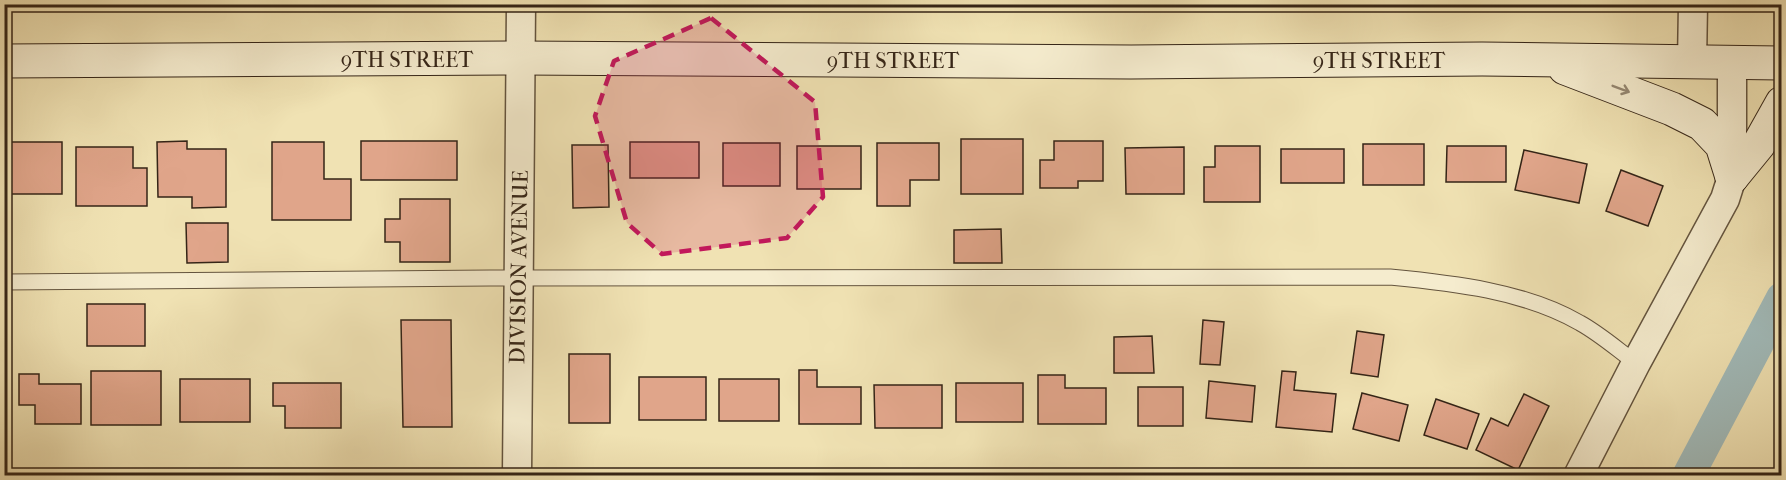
<svg xmlns="http://www.w3.org/2000/svg" width="1786" height="480" font-family="'IM FELL French Canon',serif">
<rect width="100%" height="100%" fill="#f0e2b3"/>
<filter id="stains"><feTurbulence type="fractalNoise" baseFrequency=".00333" numOctaves="4"/><feColorMatrix values="0 0 0 0 .2 0 0 0 0 .09 0 0 0 0 .02 0 0 0 .5 -.17"/></filter>
<radialGradient id="worn" r=".72"><stop offset=".6" stop-color="#630" stop-opacity="0"/><stop offset="1" stop-color="#630" stop-opacity=".3"/></radialGradient>
<g fill="none" stroke-linecap="round" stroke-linejoin="round">
<!-- canal -->
<polyline stroke="#a1bab9" stroke-width="32" points="1688,476 1782,298"/>
</g>
<!-- building -->
<g fill="#e0a58a" stroke="#352517" stroke-width="1.5">
<rect x="961" y="139" width="62" height="55"/>
<polygon points="187,141 187,149 226,149 226,207 192,208 192,197 158,197 157,142"/>
<rect x="361" y="141" width="96" height="39"/>
<polygon points="1054,141 1103,141 1103,181 1078,181 1078,188 1040,188 1040,160 1054,160"/>
<rect x="4" y="142" width="58" height="52"/>
<polygon points="272,142 324,142 324,179 351,179 351,220 272,220"/>
<rect x="630" y="142" width="69" height="36"/>
<rect x="723" y="143" width="57" height="43"/>
<polygon points="877,143 939,143 939,180 910,180 910,206 877,206"/>
<rect x="1363" y="144" width="61" height="41"/>
<polygon points="572,145 608,145 609,207 573,208"/>
<rect x="797" y="146" width="64" height="43"/>
<polygon points="1215,146 1260,146 1260,202 1204,202 1204,167 1215,167"/>
<polygon points="1447,146 1506,146 1506,182 1446,182"/>
<polygon points="76,147 133,147 133,168 147,168 147,206 76,206"/>
<polygon points="1184,147 1184,194 1126,194 1125,148"/>
<rect x="1281" y="149" width="63" height="34"/>
<polygon points="1524,150 1587,164 1579,203 1515,190"/>
<polygon points="1621,170 1663,186 1648,226 1606,211"/>
<polygon points="400,199 450,199 450,262 400,262 400,242 385,242 385,219 400,219"/>
<polygon points="186,223 228,223 228,262 187,263"/>
<polygon points="1001,229 1002,263 954,263 954,230"/>
<rect x="87" y="304" width="58" height="42"/>
<polygon points="401,320 451,320 452,427 403,427"/>
<polygon points="1203,320 1224,322 1220,365 1200,364"/>
<polygon points="1357,331 1384,335 1378,377 1351,373"/>
<polygon points="1152,336 1154,373 1114,373 1114,337"/>
<rect x="569" y="354" width="41" height="69"/>
<polygon points="799,370 817,370 817,387 861,387 861,424 799,424"/>
<rect x="91" y="371" width="70" height="54"/>
<polygon points="1282,371 1296,372 1294,390 1336,394 1332,432 1276,427"/>
<polygon points="19,374 39,374 39,384 81,384 81,424 35,424 35,405 19,405"/>
<polygon points="1038,375 1065,375 1065,388 1106,388 1106,424 1038,424"/>
<rect x="639" y="377" width="67" height="43"/>
<rect x="180" y="379" width="70" height="43"/>
<rect x="719" y="379" width="60" height="42"/>
<polygon points="1209,381 1255,386 1252,422 1206,418"/>
<polygon points="273,383 341,383 341,428 285,428 285,406 273,406"/>
<rect x="956" y="383" width="67" height="39"/>
<polygon points="874,385 942,385 942,428 875,428"/>
<rect x="1138" y="387" width="45" height="39"/>
<polygon points="1362,393 1408,405 1399,441 1353,429"/>
<polygon points="1524,394 1549,406 1518,470 1476,450 1491,418 1508,426"/>
<polygon points="1436,399 1479,414 1467,449 1424,435"/>
</g>
<g fill="none" stroke-linecap="round" stroke-linejoin="round">
<defs>
<path id="lane" d="M4,282L490,278L1390,277C1452,283 1525,291 1580,323C1600,334 1618,350 1636,363"/>
<g id="street">
<polyline points="1692,63 1693,4"/>
<polyline points="517,476 521,4"/>
<polyline points="1578,476 1636,363 1725,199 1732,177 1732,63"/>
</g>
<g id="secondary">
<polyline points="4,61 520,58 1131,62 1482,59 1782,63"/>
<polyline points="1565,68 1672,109 1702,124 1722,145 1732,177"/>
<polyline points="1732,177 1759,144 1782,103"/>
</g>
</defs>
<!-- lane casing -->
<use href="#lane" stroke="#64543e" stroke-width="17"/>
<!-- street casing -->
<use href="#street" stroke="#64543e" stroke-width="31"/>
<!-- secondary casing -->
<use href="#secondary" stroke="#352517" stroke-width="35"/>
<!-- lane -->
<use href="#lane" stroke="#f5ecce" stroke-width="15"/>
<!-- street -->
<use href="#street" stroke="#f5ecce" stroke-width="28"/>
<!-- secondary -->
<use href="#secondary" stroke="#f5ecce" stroke-width="33"/>
</g>
<!-- one-way arrows -->
<defs><path id="oneway-shaft" d="M-6 0H5M1.5-3L5.5 0L1.5 3" fill="none" stroke-width="1.6" stroke-linecap="round" stroke-linejoin="round" transform="scale(1.5)"/></defs>
<use stroke="#958872" href="#oneway-shaft" transform="translate(1621 89) rotate(21)"/>
<!-- marked area -->
<path fill="#c2185b" fill-opacity="0.2" stroke="#c2185b" stroke-width="4.5" stroke-dasharray="12 8" stroke-linejoin="round" d="M711,18L815,102L823,197L787,238L662,254L627,223L595,116L614,61Z"/>
<g text-anchor="middle" stroke-width="5" stroke-linejoin="round" paint-order="stroke">
<!-- street labels -->
<g font-size="22" fill="#352517" stroke="#f5ecce">
<text x="407" y="67">9TH STREET</text>
<text x="893" y="68">9TH STREET</text>
<text x="1379" y="68">9TH STREET</text>
<text transform="translate(518 267) rotate(-89)" y="8">DIVISION AVENUE</text>
</g>
</g>
<!-- margin -->
<rect width="1786" height="480" fill="none" stroke="#f0e2b3" stroke-width="24"/>
<rect x="6" y="6" width="1774" height="468" fill="none" stroke="#352517" stroke-width="3"/>
<rect x="12" y="12" width="1762" height="456" fill="none" stroke="#352517" stroke-width="1.5"/>
<rect width="100%" height="100%" filter="url(#stains)"/>
<rect width="100%" height="100%" fill="url(#worn)"/>
</svg>
